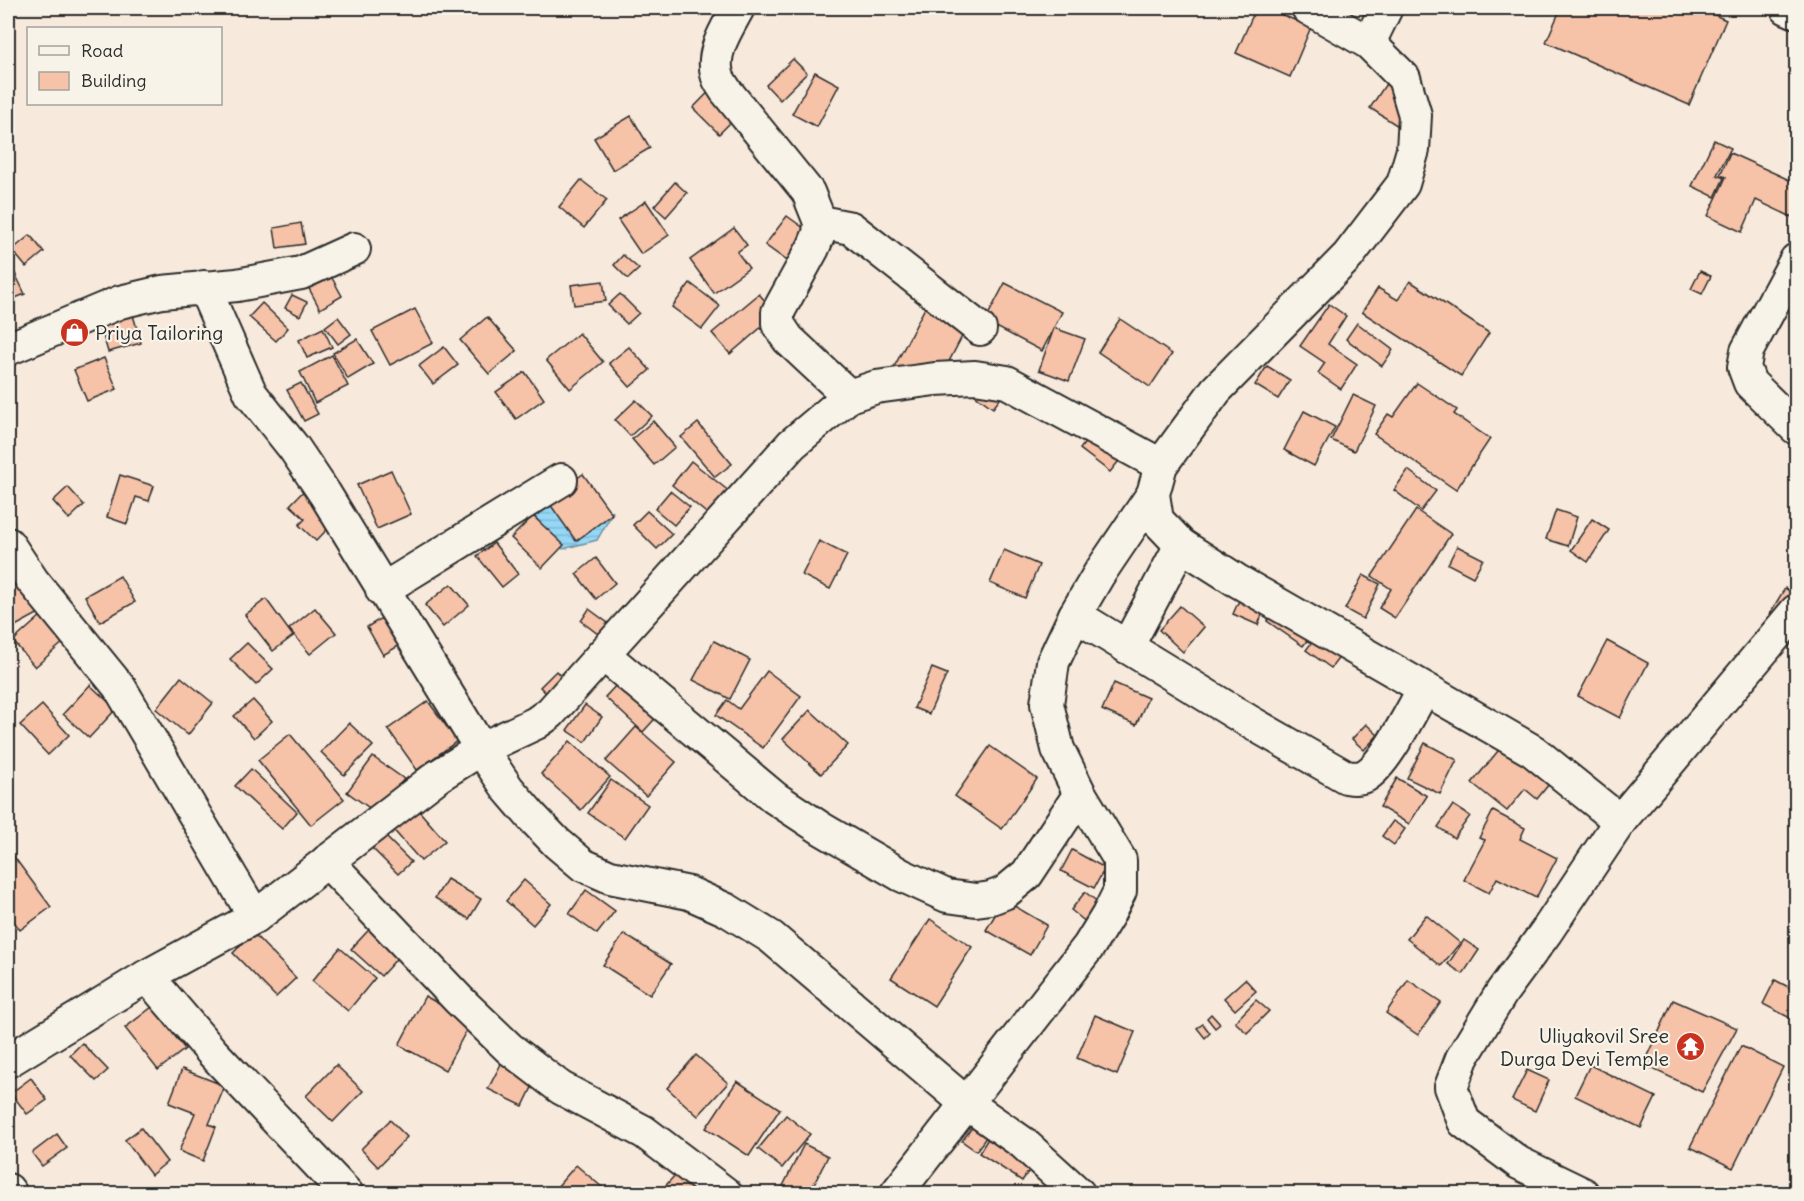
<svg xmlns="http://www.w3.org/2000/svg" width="1804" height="1201" font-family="Delius,sans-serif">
<defs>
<pattern id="water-rules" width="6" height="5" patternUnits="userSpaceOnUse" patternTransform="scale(1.5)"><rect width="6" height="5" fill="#95d7f6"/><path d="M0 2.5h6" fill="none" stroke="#81b9d3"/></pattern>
</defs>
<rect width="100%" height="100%" fill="#f7e9db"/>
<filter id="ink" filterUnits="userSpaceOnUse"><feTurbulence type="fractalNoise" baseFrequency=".0167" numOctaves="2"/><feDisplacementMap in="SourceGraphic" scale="12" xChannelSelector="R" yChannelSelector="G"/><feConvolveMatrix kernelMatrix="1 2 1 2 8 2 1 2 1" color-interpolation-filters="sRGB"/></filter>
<g filter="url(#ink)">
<!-- water -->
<polygon fill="url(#water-rules)" stroke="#6b92a5" stroke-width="1.5" points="570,488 613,512 597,540 563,549 531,512"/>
<!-- building -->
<g fill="#f6c2a8" stroke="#2b2b2b" stroke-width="1.5">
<polygon points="1256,8 1266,8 1311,27 1290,77 1236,53"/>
<polygon points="1561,8 1699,8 1726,20 1689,105 1546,42"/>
<polygon points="793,59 807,73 780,100 766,85"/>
<polygon points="1395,70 1423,88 1398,126 1370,108"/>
<polygon points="815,72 839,85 817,127 792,114"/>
<polygon points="726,74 753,100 719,134 693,108"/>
<polygon points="631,116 650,148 613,170 594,138"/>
<polygon points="1714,140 1731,148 1717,175 1724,178 1715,197 1692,186"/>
<polygon points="1730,153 1796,183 1796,219 1756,200 1742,232 1708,216 1726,177 1720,175"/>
<polygon points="581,180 607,200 584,228 559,207"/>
<polygon points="675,182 687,193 666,217 654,206"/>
<polygon points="646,201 669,235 641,254 618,220"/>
<polygon points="787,216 812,234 790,263 765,245"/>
<polygon points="301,223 305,244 277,248 274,228"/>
<polygon points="734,228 747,245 737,252 749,268 714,293 690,260"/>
<polygon points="30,235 44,252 26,267 12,250"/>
<polygon points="623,255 639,269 628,279 614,265"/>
<polygon points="10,263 25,294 8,301 8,264"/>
<polygon points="327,269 342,296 320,309 305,281"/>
<polygon points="1700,271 1711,276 1702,294 1691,289"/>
<polygon points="603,281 606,301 574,305 571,285"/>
<polygon points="1410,281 1489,333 1461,376 1362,312 1378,288 1398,300"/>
<polygon points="690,283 720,306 702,329 672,307"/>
<polygon points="1005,283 1062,312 1042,351 985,321"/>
<polygon points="620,294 639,313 627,324 608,305"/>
<polygon points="759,294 777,314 730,354 712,333"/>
<polygon points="292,295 307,302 300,316 285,308"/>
<polygon points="928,302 969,323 933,392 892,371"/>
<polygon points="262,303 288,328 276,341 249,317"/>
<polygon points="1329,304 1346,316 1328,344 1357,364 1341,389 1318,373 1325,363 1300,346"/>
<polygon points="415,309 433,343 390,365 372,331"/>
<polygon points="133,315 141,343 108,352 100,325"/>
<polygon points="338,317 351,334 338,344 325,327"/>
<polygon points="487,317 517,351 489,374 460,340"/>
<polygon points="1120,319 1172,354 1150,387 1098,352"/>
<polygon points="1357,323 1393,350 1382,366 1346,339"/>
<polygon points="323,328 332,347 307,358 299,340"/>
<polygon points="1054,328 1085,339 1069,381 1039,370"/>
<polygon points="579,333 603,362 570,389 546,360"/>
<polygon points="357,339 373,364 348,379 333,353"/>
<polygon points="444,347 458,365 433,384 419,366"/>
<polygon points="629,347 650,370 630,387 609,363"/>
<polygon points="332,355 348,386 315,403 300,372"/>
<polygon points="104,358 117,389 87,401 74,370"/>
<polygon points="959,362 1004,394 993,408 949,376"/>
<polygon points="1267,366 1290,380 1278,399 1255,385"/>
<polygon points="525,372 544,399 516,419 496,392"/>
<polygon points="301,383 318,414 304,421 287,390"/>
<polygon points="1417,383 1457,410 1454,414 1490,439 1456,490 1374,434 1388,414 1393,417"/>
<polygon points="1353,395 1376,406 1354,451 1331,440"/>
<polygon points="636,400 652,416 630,436 615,420"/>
<polygon points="1304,411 1335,427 1314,466 1284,450"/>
<polygon points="653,421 675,447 654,465 632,439"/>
<polygon points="698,423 732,464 715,477 681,437"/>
<polygon points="1096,428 1127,451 1110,472 1080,449"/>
<polygon points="691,461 730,492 710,516 672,485"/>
<polygon points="391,470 411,514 377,529 357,485"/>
<polygon points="1408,470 1436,491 1421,511 1394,490"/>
<polygon points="583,474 612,514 576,541 547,500"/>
<polygon points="120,475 154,486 149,501 136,497 127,524 107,517"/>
<polygon points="317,477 348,508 316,541 299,525 305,519 290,505"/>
<polygon points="68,487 84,505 69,519 53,501"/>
<polygon points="670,491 690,507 674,525 655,509"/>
<polygon points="1416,510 1451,534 1395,618 1379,608 1391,589 1372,576"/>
<polygon points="1556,510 1577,517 1568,546 1546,539"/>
<polygon points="647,511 672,534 657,549 633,525"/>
<polygon points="533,516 564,545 542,568 511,538"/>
<polygon points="1592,519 1609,530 1588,562 1571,550"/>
<polygon points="819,541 847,555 830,589 802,575"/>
<polygon points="494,543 518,574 502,587 477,556"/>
<polygon points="1457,546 1483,559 1473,577 1448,564"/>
<polygon points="1004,550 1039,565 1025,598 990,583"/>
<polygon points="596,558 615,583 596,599 576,574"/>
<polygon points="1363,575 1380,584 1363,619 1345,609"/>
<polygon points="120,576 135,602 100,622 85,596"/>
<polygon points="28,582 43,611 8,630 8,593"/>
<polygon points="451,584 469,605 443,627 425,605"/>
<polygon points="1245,587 1269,597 1258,625 1233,614"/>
<polygon points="1785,588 1796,595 1796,610 1788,624 1770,613"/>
<polygon points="266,599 293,636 273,651 245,615"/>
<polygon points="1278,605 1315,630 1303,646 1267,621"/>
<polygon points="1180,606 1204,627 1183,652 1159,630"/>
<polygon points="315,608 336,633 310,654 289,629"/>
<polygon points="589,609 616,629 607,641 581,621"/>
<polygon points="42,615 65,641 35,667 13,641"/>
<polygon points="385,616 402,644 383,655 367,627"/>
<polygon points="1319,633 1344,651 1331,668 1306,650"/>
<polygon points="714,641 750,660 730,699 693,680"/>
<polygon points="1607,641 1648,663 1620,718 1578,696"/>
<polygon points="247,643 273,669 256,685 230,659"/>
<polygon points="633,667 671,701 643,732 605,697"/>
<polygon points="932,668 947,674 929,714 914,708"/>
<polygon points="556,671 568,684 553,700 540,687"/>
<polygon points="767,671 801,696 763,748 716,715 727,700 739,709"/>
<polygon points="181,677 213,703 188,735 156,709"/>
<polygon points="1114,683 1148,698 1136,725 1102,710"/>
<polygon points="90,685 116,709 89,738 63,714"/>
<polygon points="253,700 272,721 254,738 234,716"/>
<polygon points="428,701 457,741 417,770 388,729"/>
<polygon points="42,705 69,735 48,755 20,725"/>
<polygon points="585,705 602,717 585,742 567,730"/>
<polygon points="810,710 848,745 821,774 783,739"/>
<polygon points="349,723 373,746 344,775 321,752"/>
<polygon points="1366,724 1378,735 1364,750 1352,739"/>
<polygon points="636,727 676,762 646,796 606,761"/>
<polygon points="290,734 344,799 311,825 258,760"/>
<polygon points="570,741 610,777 581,810 541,774"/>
<polygon points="1425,743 1457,760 1440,794 1407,778"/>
<polygon points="990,746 1037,779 1002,829 955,796"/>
<polygon points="1502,746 1549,784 1537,799 1525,789 1507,811 1472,783"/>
<polygon points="373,757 404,779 378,814 347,792"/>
<polygon points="251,769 297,812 282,829 235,786"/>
<polygon points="1397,778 1427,796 1409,824 1380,807"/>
<polygon points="611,780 648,805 625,838 588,813"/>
<polygon points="414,805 445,841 421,861 390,826"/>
<polygon points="1453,805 1470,816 1454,838 1438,827"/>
<polygon points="1493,811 1525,828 1520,839 1557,858 1536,898 1497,878 1489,893 1464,880 1485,840 1479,838"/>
<polygon points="1393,821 1405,829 1394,845 1382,836"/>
<polygon points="385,836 411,862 398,874 372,848"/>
<polygon points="9,850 51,907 20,930 8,913 8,852"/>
<polygon points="1072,850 1105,868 1094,888 1061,871"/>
<polygon points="447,879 481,899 469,919 435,898"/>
<polygon points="524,880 551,904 533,925 506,901"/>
<polygon points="586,890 615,911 597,934 569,914"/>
<polygon points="1085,892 1108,910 1093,928 1071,910"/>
<polygon points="1004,900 1047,925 1030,955 986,930"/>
<polygon points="1426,915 1460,943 1441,966 1407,939"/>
<polygon points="379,919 408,946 381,976 351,949"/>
<polygon points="930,919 972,947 934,1006 891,978"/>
<polygon points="253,933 296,978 276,997 233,953"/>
<polygon points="624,934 671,964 650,995 603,965"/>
<polygon points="1464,940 1479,950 1463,974 1448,964"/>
<polygon points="340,948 375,978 348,1011 312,981"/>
<polygon points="1245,979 1256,991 1235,1010 1224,998"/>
<polygon points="1408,980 1441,1002 1418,1035 1386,1013"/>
<polygon points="1775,980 1796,991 1796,1021 1763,1004"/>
<polygon points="425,996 471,1022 445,1070 399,1045"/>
<polygon points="1256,1000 1269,1011 1247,1033 1235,1022"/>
<polygon points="1673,1000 1737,1028 1702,1092 1644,1065"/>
<polygon points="152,1007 185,1049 158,1070 125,1028"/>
<polygon points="1211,1014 1220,1024 1215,1028 1207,1018"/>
<polygon points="1095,1015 1135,1032 1117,1075 1077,1058"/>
<polygon points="1203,1024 1210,1033 1205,1038 1197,1028"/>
<polygon points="82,1043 108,1070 96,1081 70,1055"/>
<polygon points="1741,1046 1783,1067 1733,1168 1690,1147"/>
<polygon points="696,1055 728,1083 698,1116 667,1088"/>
<polygon points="503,1060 537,1077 523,1106 488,1089"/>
<polygon points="336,1065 363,1091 333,1122 306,1096"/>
<polygon points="1590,1065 1656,1097 1641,1128 1575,1096"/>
<polygon points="182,1069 225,1086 209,1124 216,1127 203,1161 179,1151 195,1113 169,1103"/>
<polygon points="1527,1070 1549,1080 1535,1111 1512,1100"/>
<polygon points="31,1078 47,1100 27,1114 11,1093"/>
<polygon points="737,1081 780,1109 749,1156 706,1128"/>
<polygon points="786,1115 810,1134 782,1168 758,1149"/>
<polygon points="390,1120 407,1137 378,1167 361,1149"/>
<polygon points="976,1122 990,1132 976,1151 962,1141"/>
<polygon points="997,1124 1041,1153 1022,1181 979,1153"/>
<polygon points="141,1128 167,1162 151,1175 125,1140"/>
<polygon points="57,1134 67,1148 42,1166 32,1153"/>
<polygon points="804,1144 828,1156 809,1194 779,1194"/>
<polygon points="685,1164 702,1180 689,1194 658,1194"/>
<polygon points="576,1165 603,1188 598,1194 565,1194 557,1187"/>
</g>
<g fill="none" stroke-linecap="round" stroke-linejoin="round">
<defs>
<g id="minor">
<path d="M738,8C728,27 711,51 717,74C718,80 723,86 726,91L808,192L820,222L819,234L813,248L778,312V324L788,339L849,396"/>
<polyline points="1308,8 1369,43"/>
<polyline points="1386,8 1369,43 1404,78 1415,115 1413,150 1403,184 1348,256 1216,390 1161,465 1153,494 1157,520 1181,545 1236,580 1533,751 1620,821"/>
<polyline points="1787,8 1796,12"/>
<polyline points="820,222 851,228 980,329"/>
<polyline points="1796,260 1747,351 1744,367 1750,383 1796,428"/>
<polyline points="204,287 251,394 294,448 325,494 481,749 508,789 532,817 557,843 583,865 610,877 689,893 727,910 771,937 966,1103 1023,1143 1079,1194"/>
<polyline points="8,349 120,302 162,292 237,285 301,273 354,249"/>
<polyline points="8,544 32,580 120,688 255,917"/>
<polyline points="382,590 561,480"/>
<path d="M1075,615L1250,722L1346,777C1352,778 1358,779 1365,776C1386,764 1411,711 1424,689"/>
<polyline points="1127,647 1181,545"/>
<polyline points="603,654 775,798 822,829 901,875 947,896 976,900 991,898 1004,893 1027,874 1080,794"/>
<polyline points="327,861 459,1000 510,1049 561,1088 644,1132 726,1194"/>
<polyline points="147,976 212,1052 347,1194"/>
<polyline points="8,1061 147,976 255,917 438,776 481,749 536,723 550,713 792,444 849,396 876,387 935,379 975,377 1007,382 1161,465"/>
<polyline points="8,1190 11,1194"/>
<polyline points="896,1194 1089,946 1108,915 1120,891 1120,860 1080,794 1058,749 1047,704 1053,662 1075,615 1099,574 1153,494"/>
<polyline points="1583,1194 1519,1163 1464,1122 1451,1087 1462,1058 1502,992 1546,932 1620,821 1796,611"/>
</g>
</defs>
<!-- minor casing -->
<use href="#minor" stroke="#2b2b2b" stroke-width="36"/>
<!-- minor -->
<use href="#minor" stroke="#f7f3e8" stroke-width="32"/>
</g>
</g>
<!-- icons -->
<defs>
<symbol id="shop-disc" viewBox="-11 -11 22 22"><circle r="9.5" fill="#c8321e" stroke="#f7f3e8"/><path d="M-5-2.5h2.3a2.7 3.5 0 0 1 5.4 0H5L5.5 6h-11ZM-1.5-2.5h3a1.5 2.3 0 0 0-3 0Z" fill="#fff"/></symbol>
<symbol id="temple-disc" viewBox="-11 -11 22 22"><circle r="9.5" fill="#c8321e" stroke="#f7f3e8"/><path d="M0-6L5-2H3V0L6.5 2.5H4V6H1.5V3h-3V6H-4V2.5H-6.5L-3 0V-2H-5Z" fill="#fff"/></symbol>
</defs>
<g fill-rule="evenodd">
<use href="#shop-disc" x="58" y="316" width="33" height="33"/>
<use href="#temple-disc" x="1674" y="1030" width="33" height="33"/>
</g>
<g text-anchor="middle" stroke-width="4.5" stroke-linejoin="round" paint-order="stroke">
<!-- poi labels -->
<g font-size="20" fill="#2b2b2b" stroke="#f7f3e8" text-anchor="start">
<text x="95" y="340">Priya Tailoring</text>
<text x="1669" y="1043" text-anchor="end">Uliyakovil Sree<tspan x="1669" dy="23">Durga Devi Temple</tspan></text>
</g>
</g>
<!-- margin -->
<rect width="1804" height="1201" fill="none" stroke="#f7f3e8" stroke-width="30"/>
<rect x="15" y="15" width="1774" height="1171" fill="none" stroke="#2b2b2b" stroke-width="2" filter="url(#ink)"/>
<!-- legend -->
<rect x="27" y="27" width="195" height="78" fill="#f7f3e8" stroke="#a5a39c" stroke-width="1.5"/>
<rect x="39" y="46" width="30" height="9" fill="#f7f3e8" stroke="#a5a39c" stroke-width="1.5"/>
<text x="81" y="57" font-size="18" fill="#2b2b2b">Road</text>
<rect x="39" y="72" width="30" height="18" fill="#f6c2a8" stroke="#a5a39c" stroke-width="1.5"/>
<text x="81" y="87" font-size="18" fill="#2b2b2b">Building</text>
</svg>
